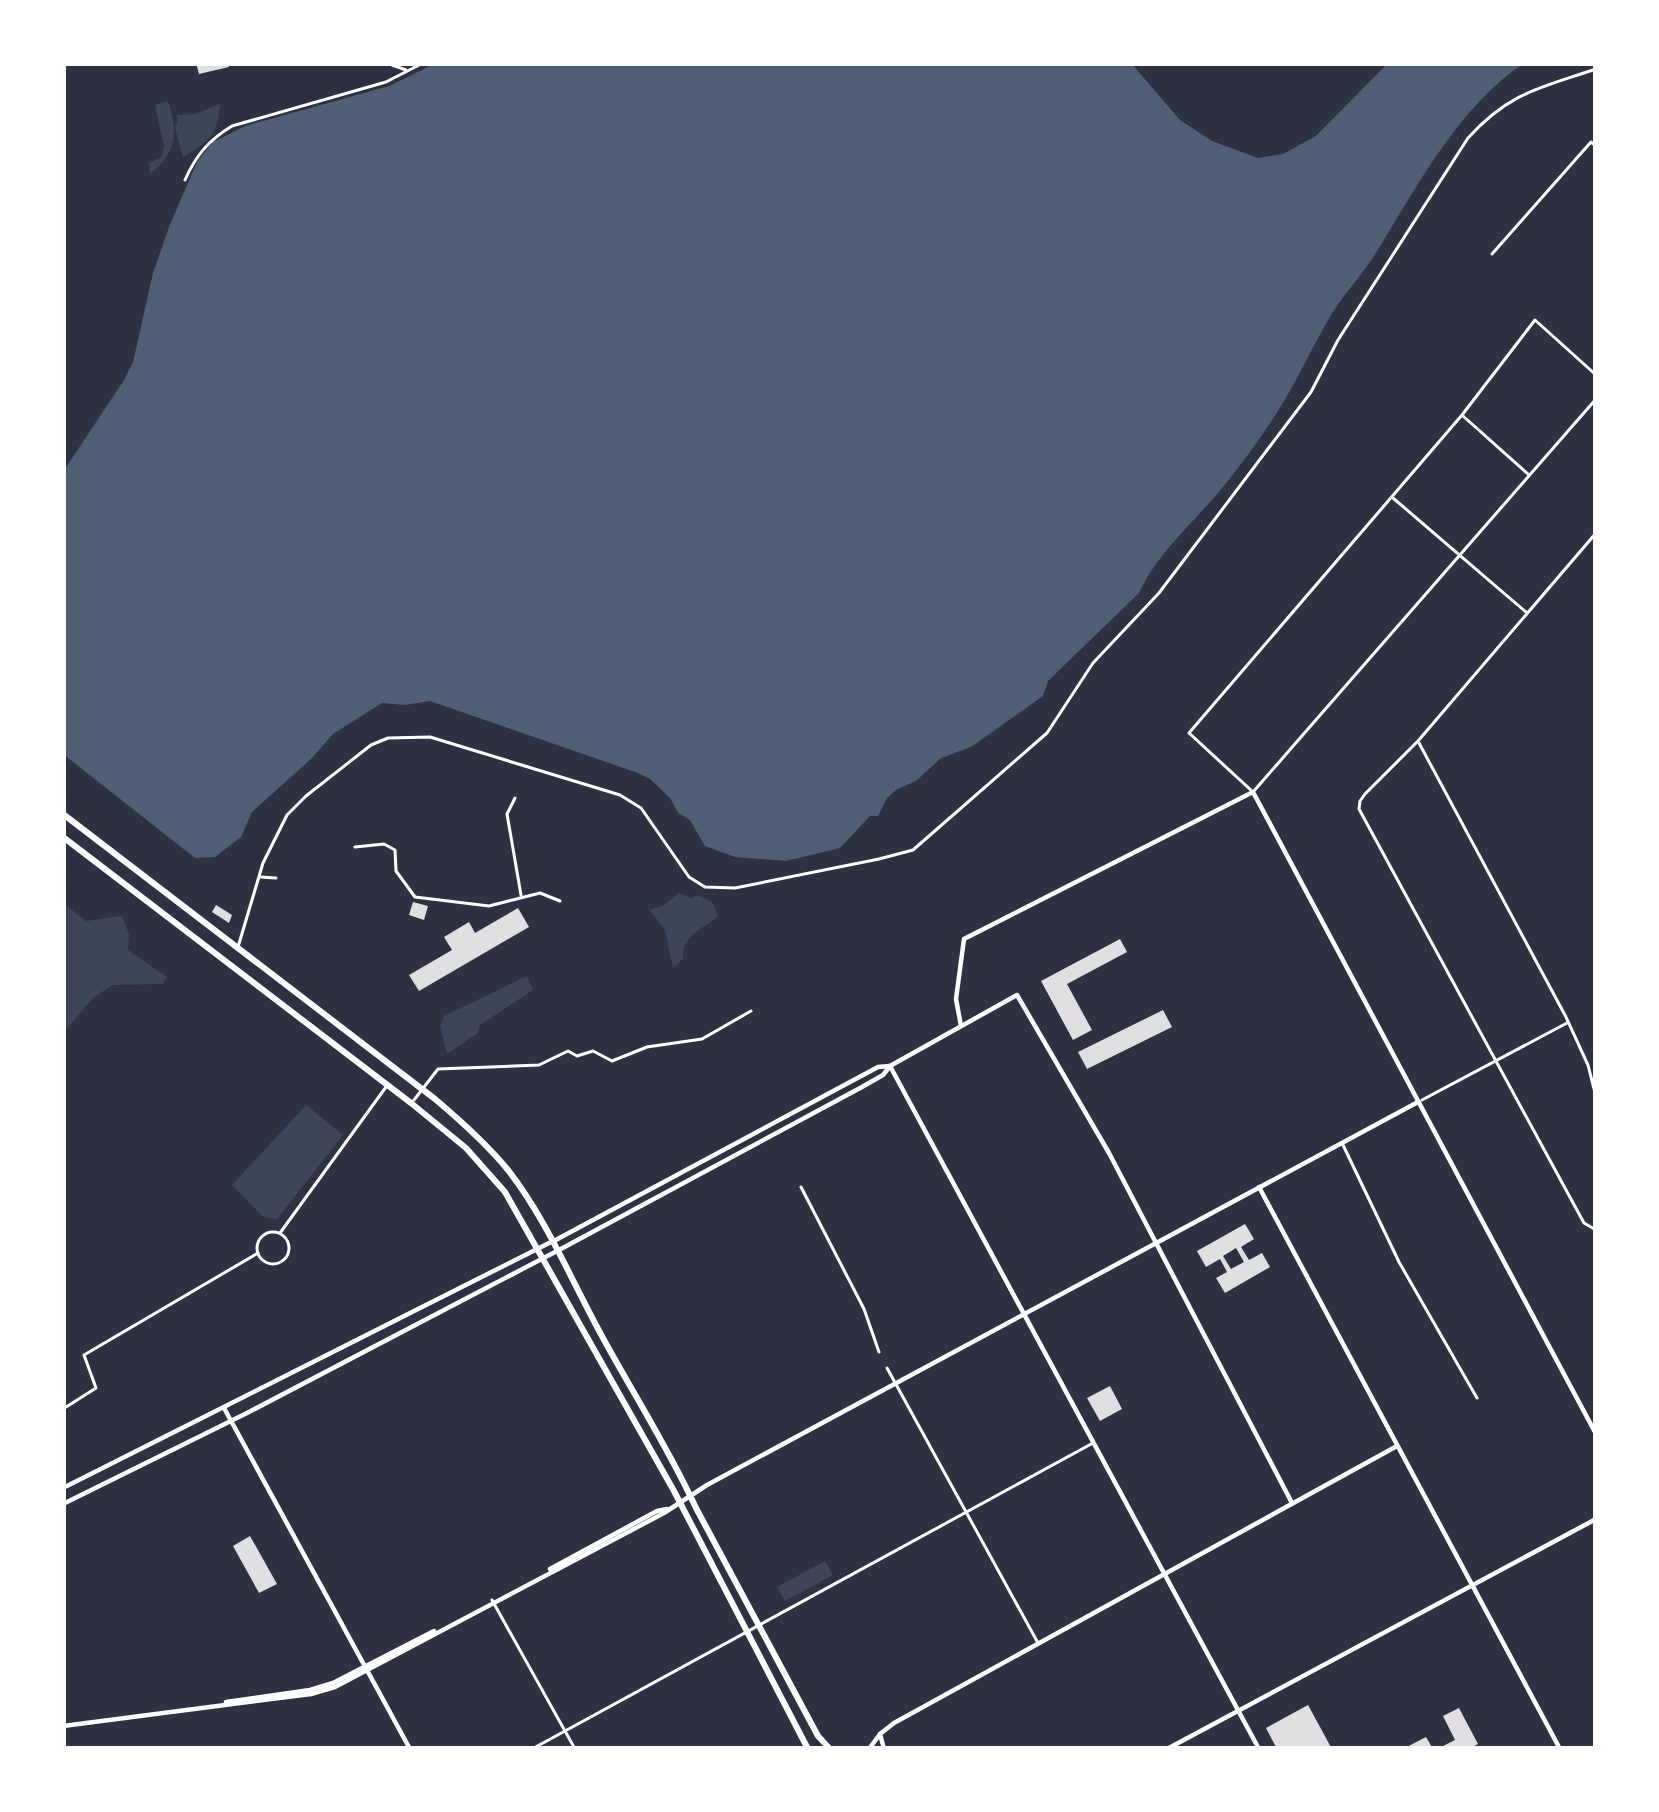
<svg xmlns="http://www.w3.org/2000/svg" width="1659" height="1812" font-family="Manrope,sans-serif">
<rect width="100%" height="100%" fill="#2d3142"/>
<!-- green -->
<g fill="#3c4559">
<path d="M168,101C179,132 176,154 150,174L149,163L161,157L164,146L155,105Z"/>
<path d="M220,104C217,137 211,140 183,157L175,128L178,120L176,115L195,114Z"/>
<path d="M679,893L691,898L698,895L713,903L718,917C701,929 682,936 683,959L673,968L665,930L650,910L664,905Z"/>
<polygon points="63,903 86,921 122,916 129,934 128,950 167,977 163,984 113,985 94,997 63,1033"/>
<polygon points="527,976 533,990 480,1025 478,1033 447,1054 440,1026 444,1016"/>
<polygon points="306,1105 343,1135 277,1219 263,1217 232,1185"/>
<polygon points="825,1561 833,1575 785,1601 777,1587"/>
</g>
<!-- water -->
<path fill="#4f5d75" d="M436,63H1131L1180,120L1212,141L1258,158L1283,154L1316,136L1388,63H1525C1462,102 1417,186 1379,248C1365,272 1345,292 1331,315C1312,347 1297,381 1278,411C1260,439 1239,468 1218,493C1191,525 1157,554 1139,593L1048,681L1043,696L971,747L941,758L916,781L896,790L887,798L878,816H870L840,848L786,861L735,857L705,846L690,820L678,813L670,798L650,779L638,773L430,701L405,705L382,703L333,734L312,758L252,812L241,837L215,857L195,858L63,754V472L124,380L133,362L153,273L169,227L197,162L213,142L245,126L389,86Z"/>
<!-- building -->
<g fill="#e0e0e3" fill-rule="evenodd">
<polygon points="196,63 228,63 229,67 199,74"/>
<polygon points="413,902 428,906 424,920 409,915"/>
<polygon points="216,905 232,915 229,923 212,912"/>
<polygon points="518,908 529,927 419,991 409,975 452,950 444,937 469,922 475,933"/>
<polygon points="1120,939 1127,952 1067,984 1092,1030 1073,1040 1041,981"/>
<polygon points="1163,1010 1172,1027 1087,1069 1078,1052"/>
<path d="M1245,1224L1254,1239L1241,1247L1249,1260L1262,1253L1270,1267L1225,1293L1216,1278L1227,1272L1220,1259L1206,1267L1197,1251ZM1236,1248L1244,1262L1231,1269L1223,1256Z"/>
<polygon points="1110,1386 1122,1409 1100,1421 1087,1398"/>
<polygon points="250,1536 277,1584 259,1593 233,1546"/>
<polygon points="1308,1705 1332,1749 1277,1749 1266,1728"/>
<polygon points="1459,1708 1478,1744 1469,1749 1437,1749 1455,1740 1443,1716"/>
<polygon points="1426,1737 1433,1749 1403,1749"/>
</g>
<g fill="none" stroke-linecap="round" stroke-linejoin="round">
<!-- pedestrian -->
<g stroke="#fff" stroke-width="3">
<polyline points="392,65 406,70"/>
<path d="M185,180C196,155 209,140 232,126L386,82L423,63"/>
<polyline points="515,798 507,814 521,895"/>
<polyline points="355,847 384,844 395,850 396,871 415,897 489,906 540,893 560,901"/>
<polyline points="260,877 276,878"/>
</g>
<!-- minor -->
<g stroke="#fff" stroke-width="3">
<polyline points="1492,254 1591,142 1596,146"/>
<polyline points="1596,375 1535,320 1462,415 1189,733 1253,792 1596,399"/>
<polyline points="1463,416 1528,474"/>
<polyline points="1393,498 1527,613"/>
<polyline points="1596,533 1418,741 1365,794 1360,801 1359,809 1584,1223 1596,1230"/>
<polyline points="1419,743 1566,1017 1588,1065 1596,1097"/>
<path d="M238,947L263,863L287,815L306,796L371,745L388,738L430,737L620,795L641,808L689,877L705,887L735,888L879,859L913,850L1047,733L1093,663L1159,593L1311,392L1338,340L1468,138C1510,92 1540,88 1596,69"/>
<polyline points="414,1100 438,1069 539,1065 568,1051 577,1056 593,1051 612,1061 647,1047 702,1039 751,1011"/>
<polyline points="1422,1100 1567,1023"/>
<polyline points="1343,1145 1399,1262 1477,1398"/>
<polyline points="801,1187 864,1309 879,1352"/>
<circle cx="273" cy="1248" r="16"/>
<polyline points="280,1233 386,1087"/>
<polyline points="887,1368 1038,1643"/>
<polyline points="63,1409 96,1388 84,1355 258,1253"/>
<polyline points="492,1600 575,1749"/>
<polyline points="532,1749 1093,1443"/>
</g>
<!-- tertiary -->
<g stroke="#fff" stroke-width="4.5">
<polyline points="961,1026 956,999 964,939 1253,792 1596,1434"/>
<polyline points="890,1066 1259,1749"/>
<polyline points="1259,1187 1560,1749"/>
<polyline points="552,1242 878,1067 890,1066"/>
<polyline points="559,1250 862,1087 883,1075 890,1066 1017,995 1109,1153 1292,1503"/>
<polyline points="224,1408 410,1749"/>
<polyline points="550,1569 657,1511 667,1509"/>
<polyline points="226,1702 310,1690 333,1683 434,1631"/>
<polyline points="63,1726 311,1694 335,1687 664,1513 707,1485 1418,1102"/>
<polyline points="880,1734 884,1749"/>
<polyline points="869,1749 880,1734 894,1723 1397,1446"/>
<polyline points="1167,1749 1596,1519"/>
</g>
<!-- secondary -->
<g stroke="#fff" stroke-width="4.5">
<polyline points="63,1488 551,1242"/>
<polyline points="63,1504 247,1413 557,1251"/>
</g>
<!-- primary -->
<g stroke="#fff" stroke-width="6">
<path d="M63,814L435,1099C461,1121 486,1143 508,1170C547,1220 572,1282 603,1338C634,1395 669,1449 696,1508L818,1736L830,1749"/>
<polyline points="63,837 411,1103 466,1148 505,1192 674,1491 808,1749"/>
</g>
</g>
<!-- border -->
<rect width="1659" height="1812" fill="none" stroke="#ffffff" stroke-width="132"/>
</svg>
